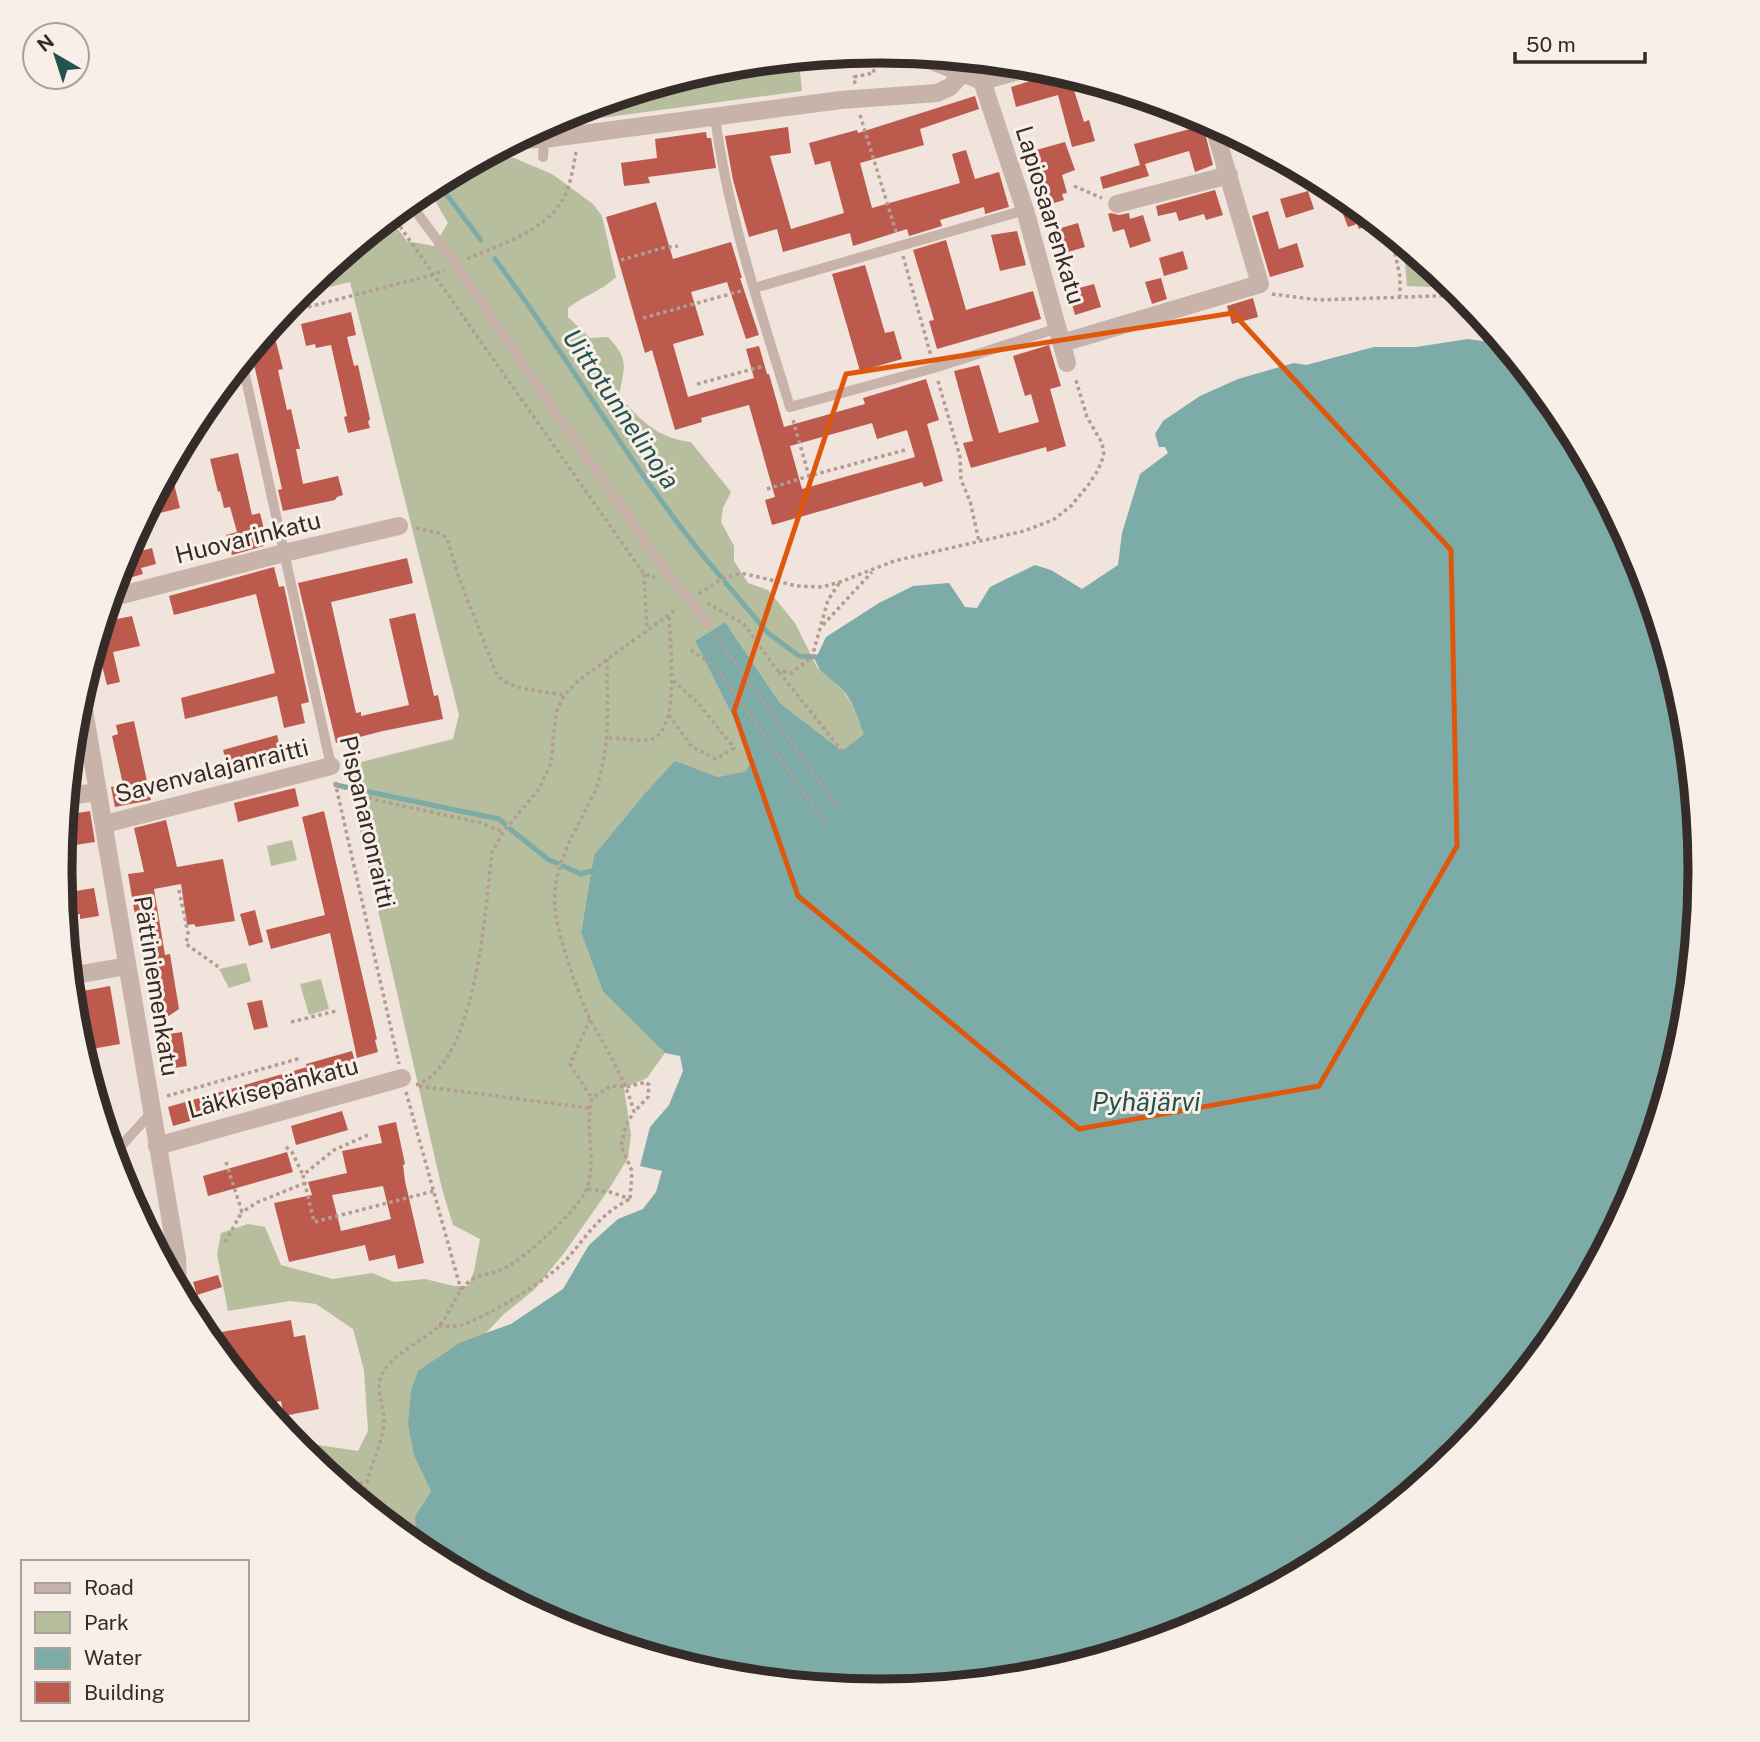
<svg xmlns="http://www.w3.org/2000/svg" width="1760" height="1742" font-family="'Public Sans',sans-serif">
<rect width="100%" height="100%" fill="#f0e4dc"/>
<!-- green -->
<g fill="#b7be9d">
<polygon points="865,52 866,54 799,62 802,91 564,123 563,115 566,113 720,66"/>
<path d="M488,155L514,158L552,174L593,204L602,216L616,277C602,291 583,296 568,308V317L590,338L608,337C629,359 625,366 619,395C638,419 659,439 691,442L731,492L723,508L721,522L734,546V561L748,583L768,590L795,623L817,667L842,689L853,706L865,734L842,751L780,703L725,622L695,641L753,757L746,771L718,777L675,762L646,792L594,855L581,931L603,992L665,1053L647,1078L624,1088L631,1135L628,1158L609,1189L565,1252L534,1290L504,1314L485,1334L461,1342L431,1491L415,1516L416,1546L300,1451L291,1441L358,1451L368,1431L364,1370L353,1329L316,1304L290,1301L228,1311L217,1254L221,1233L248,1224L265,1227L281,1265L333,1279L372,1273L394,1282L425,1279L454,1286H468L474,1271L480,1239L453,1225L442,1189L345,766L453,739L459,715L350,282L297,295L389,218L407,241L434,246L448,223L427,187Z"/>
<polygon points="1414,253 1456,288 1407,286 1404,254"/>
<polygon points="292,840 297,860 271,866 267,846"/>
<polygon points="246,963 251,981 229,988 219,969"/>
<polygon points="321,979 329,1009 309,1015 300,984"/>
</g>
<!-- water -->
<path fill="#7daba7" d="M1468,339L1504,344L1562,416L1638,557L1685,711L1700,871L1684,1031L1638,1185L1562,1327L1460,1451L1335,1553L1194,1629L1040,1676L880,1691L720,1675L566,1629L424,1553L416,1546L415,1516L431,1491L414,1455L408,1424L411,1391L418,1371L461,1342L511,1324L563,1289L589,1245L618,1219L643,1209L656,1192L662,1171L640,1166L650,1127L669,1105L683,1071L680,1056L665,1053L603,992L581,932L594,855L646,792L675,761L718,777L746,771L753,757L695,641L725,622L780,703L842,751L864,734C858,719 853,700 841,688C831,678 820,674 815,660L826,637L879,603L913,586L949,583L965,607L977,608L990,587L1035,565L1051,570L1082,589L1118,565L1122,533L1140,474L1168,453L1165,447H1159L1155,434L1163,421L1200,396L1238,379L1294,363L1306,365L1374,347H1416Z"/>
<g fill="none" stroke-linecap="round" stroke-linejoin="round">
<!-- stream -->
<g stroke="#7daba7" stroke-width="5">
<polyline points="437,182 481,240"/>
<path d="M495,259C573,363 636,478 721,577"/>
<polyline points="725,582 768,633 799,656 817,657"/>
<polyline points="336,785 499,819 505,824"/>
<polyline points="510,829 549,860 557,863"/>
<polyline points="563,866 581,874 591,871"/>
</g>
</g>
<!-- building -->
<g fill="#bc5a4e" fill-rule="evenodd">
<polygon points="1066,74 1092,82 1073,87 1084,122 1089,120 1095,141 1072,147 1058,95 1016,107 1011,87 1046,76 1047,79"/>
<polygon points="975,96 979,109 920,129 924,145 860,163 872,208 960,183 952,154 966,150 975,179 999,172 1009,207 985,214 984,207 940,220 942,226 909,236 907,229 853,246 850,233 783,252 777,229 749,237 733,180 725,136 788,127 791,153 770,156 791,229 844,213 830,161 815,165 809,143 857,130 858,133"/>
<polygon points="1183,110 1201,117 1213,165 1195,172 1189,151 1145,164 1149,176 1103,189 1100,177 1140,165 1134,144 1190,129"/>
<polygon points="706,132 707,138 711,138 716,168 648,177 650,183 624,186 621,163 657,158 655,139"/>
<polygon points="1065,142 1075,170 1062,175 1067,193 1062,194 1064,200 1044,206 1029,152"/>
<polygon points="1333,188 1336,189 1376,222 1359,229 1357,224 1348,227"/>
<polygon points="1215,190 1223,215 1206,220 1204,214 1179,221 1176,212 1158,216 1156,206"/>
<polygon points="1308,191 1314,209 1286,218 1280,199"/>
<path d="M656,202L673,259L731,242L742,278H740L759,335L746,339L727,282L691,292L704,335L673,344L688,397L754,378L746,349L759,346L767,374H769L784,427L865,404L863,398L926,379L939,420L927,424L943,481L924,487L922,482L772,525L765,500L775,497L749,405L701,418L702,422L675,430L652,350L645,353L606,217ZM872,423L877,439L907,430L915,457L802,489L790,446Z"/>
<polygon points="1268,211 1279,249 1297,243 1304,267 1270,277 1252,216"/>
<polygon points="1111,213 1119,215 1129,213 1130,219 1143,215 1151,241 1130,248 1124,229 1113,232 1108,214"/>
<polygon points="1078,223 1085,247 1058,255 1051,231"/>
<polygon points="1017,231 1026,265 1000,271 991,235"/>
<polygon points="946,240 966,310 1033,291 1041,319 937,349 929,321 934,320 913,250"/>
<polygon points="1183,251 1188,269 1164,276 1159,258"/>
<polygon points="865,265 885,333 894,331 902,359 860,371 832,274"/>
<polygon points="1161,278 1167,299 1152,304 1145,282"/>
<polygon points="1094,284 1101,307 1075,315 1068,291"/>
<polygon points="1253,298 1258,317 1232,324 1227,306"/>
<polygon points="351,312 356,335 347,337 354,366 358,365 370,419 368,422 370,428 348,433 344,417 347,416 331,345 316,348 315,344 306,346 301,324"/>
<polygon points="269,329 271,338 275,338 283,369 278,370 287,410 291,409 300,449 296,449 303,484 338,476 343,495 337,497 335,500 283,511 278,490 282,489 251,351"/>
<polygon points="1049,345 1061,386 1050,389 1066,446 1047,452 1046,447 971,468 963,443 973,441 954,371 979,365 999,433 1039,422 1031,394 1025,396 1013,356"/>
<polygon points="238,453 252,515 260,513 265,533 261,535 264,546 232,555 226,535 237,532 230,507 224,508 220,491 218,492 210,459"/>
<polygon points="170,467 180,508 144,517 154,497 161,495 159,487"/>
<polygon points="152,548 156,564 141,568 143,574 115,582 123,556"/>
<polygon points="407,558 413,583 331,602 356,713 361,712 361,716 409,705 389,619 415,613 434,696 438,695 443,719 383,731 336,743 298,583"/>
<polygon points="274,567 279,587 284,586 309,702 301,704 305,723 284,728 277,696 185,719 181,698 275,673 256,594 174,615 169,596"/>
<polygon points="132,616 140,646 113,652 120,682 107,685 96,642 102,622"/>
<polygon points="134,721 151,800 115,807 111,787 123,784 112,736 118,734 116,725"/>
<polygon points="277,735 283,759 230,774 223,750"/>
<polygon points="295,788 299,806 238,822 234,803"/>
<polygon points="90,811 95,842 62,847 65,815"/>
<polygon points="324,811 377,1039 375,1040 378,1052 357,1058 330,933 271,949 266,930 325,915 302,817"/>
<polygon points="166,820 177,867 223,859 235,921 196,927 194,924 187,925 181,884 154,889 165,955 170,954 179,1009 154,1026 128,874 144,872 134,828"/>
<polygon points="94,888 99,916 80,919 80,914 73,915 70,892"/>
<polygon points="255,910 263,942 249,946 240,914"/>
<polygon points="110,986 120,1044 92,1049 83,991"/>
<polygon points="262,1000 268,1027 254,1030 247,1003"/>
<polygon points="182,1032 187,1066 161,1070 155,1036"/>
<polygon points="352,1051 358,1072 173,1126 168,1107 307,1067 306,1064"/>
<polygon points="342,1111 348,1130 296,1145 291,1126"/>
<path d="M396,1122L405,1164L403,1165L405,1181L424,1263L398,1269L395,1255L369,1261L365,1245L289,1262L274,1203L312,1195L308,1182L347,1173L342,1151L382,1143L378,1126ZM383,1186L391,1219L341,1231L332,1195Z"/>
<polygon points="287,1152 293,1172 208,1196 203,1176"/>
<polygon points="218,1275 222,1287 197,1295 193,1282"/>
<polygon points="291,1320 294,1337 305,1335 319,1409 284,1416 281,1401 262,1405 212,1344 210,1334"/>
</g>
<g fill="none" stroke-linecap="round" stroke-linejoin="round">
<!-- path -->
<g stroke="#b39d93" stroke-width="3.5" stroke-dasharray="3.5 3.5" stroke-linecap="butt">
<polyline points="886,51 897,57"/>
<polyline points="855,84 854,77 874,73 872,59 878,51"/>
<polyline points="860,115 897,235"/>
<polyline points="1074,186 1102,198"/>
<polyline points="392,215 644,574 655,577"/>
<polyline points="1395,253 1400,277 1400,296"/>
<polyline points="903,256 931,356"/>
<path d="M467,259C499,245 545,232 563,199C571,185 573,167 576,152"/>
<polyline points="621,260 663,248 678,246"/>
<polyline points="1272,294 1319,300 1463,295"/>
<polyline points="281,314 432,275 444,270"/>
<polyline points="643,318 741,291"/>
<polyline points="938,381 960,457 961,480 970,501 979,541"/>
<polyline points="697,384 764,366"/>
<polyline points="793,420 809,476 905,450"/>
<polyline points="767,489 809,476"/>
<path d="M416,528L439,533L447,538L459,578L497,675C512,691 543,691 564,695"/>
<polyline points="644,574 647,630"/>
<polyline points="699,594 722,579 741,573 797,586 822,587 840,582 894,561 1024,531 1053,520 1071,506 1089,484 1098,470 1104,455 1102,443 1087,417 1075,377"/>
<polyline points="707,603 744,624 777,670 791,673 815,655 814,650 828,600 840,582"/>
<polyline points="823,625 872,572"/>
<polyline points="714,633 839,809"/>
<polyline points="691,650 718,669 827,826"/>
<path d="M607,659C607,702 611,738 599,780C597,790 590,800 586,809C569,842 549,877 556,915C560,942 579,997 591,1021C608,1052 625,1078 634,1112L626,1125L621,1146L632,1171L630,1199"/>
<polyline points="779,672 842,751"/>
<polyline points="669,715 692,747 716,759 734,748 699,704 674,681"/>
<path d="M609,738C622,737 640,743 652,739C682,728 669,639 669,614"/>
<polyline points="335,782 399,1064"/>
<polyline points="336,785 376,800 481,823 503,832"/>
<polyline points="179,890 188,933 186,944 220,968"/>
<polyline points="590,1019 570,1064 591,1097"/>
<polyline points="291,1022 336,1011"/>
<path d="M416,1085C477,1063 485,909 492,853L503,832L539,789L551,763L556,712L564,695L579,680L678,608"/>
<polyline points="419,1086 589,1108"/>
<polyline points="406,1092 461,1290"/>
<polyline points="167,1096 301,1058"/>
<polyline points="368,1135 334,1150 303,1175 314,1222 434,1191"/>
<polyline points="286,1147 292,1152 303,1175"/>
<polyline points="226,1162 242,1212 258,1202 305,1183"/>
<polyline points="588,1189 610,1192 630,1199"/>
<polyline points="225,1242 242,1212"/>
<path d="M439,1326C446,1326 454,1327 461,1325C486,1318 551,1278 567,1259C589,1233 599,1215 630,1199"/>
<polyline points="347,1490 367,1480"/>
<path d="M364,1504C364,1475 382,1450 384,1421C385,1407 376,1393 380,1379C386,1357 423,1341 439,1326C452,1312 456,1288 473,1279C482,1274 494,1273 503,1269C523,1260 580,1209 587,1188C597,1159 584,1127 592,1098L611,1086L627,1087L646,1082L649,1085L648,1097L634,1112"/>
</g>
<!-- service -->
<g stroke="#c7b3a9" stroke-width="10">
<path d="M715,117C728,216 761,312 790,407L934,368L1058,328"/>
<polyline points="543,157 544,139"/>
<polyline points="409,202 455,264 656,558 707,623"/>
<polyline points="754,288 1025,210"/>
<polyline points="242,361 331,766"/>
<polyline points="113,1155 152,1112"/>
</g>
<!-- minor -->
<g stroke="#c7b3a9" stroke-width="18">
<polyline points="914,54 982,81 1037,66"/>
<polyline points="982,81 1025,210 1067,363"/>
<polyline points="516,140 544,139 841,100 937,93 950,87 962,74"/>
<polyline points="1117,204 1229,175"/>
<polyline points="1389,233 1392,239"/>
<polyline points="1062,343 1260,284 1213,124"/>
<polyline points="110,598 284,553 399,526"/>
<polyline points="81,692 177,1258 178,1289"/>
<polyline points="67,796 98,792"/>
<polyline points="105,824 331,766"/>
<polyline points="70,976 127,966"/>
<polyline points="157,1146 402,1078"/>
</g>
</g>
<!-- marked area -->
<path fill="none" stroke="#df570d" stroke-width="5" stroke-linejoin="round" d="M1233,313L1451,550L1457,846L1319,1086L1079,1129L798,896L734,711L846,374Z"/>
<g text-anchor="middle" stroke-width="6" stroke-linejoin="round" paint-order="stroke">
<!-- street labels -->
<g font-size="24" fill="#352b28" stroke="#f8efe8">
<text transform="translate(1050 215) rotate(73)" y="8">Lapiosaarenkatu</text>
<text transform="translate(248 538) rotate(-14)" y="8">Huovarinkatu</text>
<text transform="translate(212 771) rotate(-14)" y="8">Savenvalajanraitti</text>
<text transform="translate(367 822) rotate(77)" y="8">Pispanaronraitti</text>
<text transform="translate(156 986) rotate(81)" y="8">Pättiniemenkatu</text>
<text transform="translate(273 1088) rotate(-15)" y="8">Läkkisepänkatu</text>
</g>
<!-- water labels -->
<g font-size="26" font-style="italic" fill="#215350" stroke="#f8efe8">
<text transform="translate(621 409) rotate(56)" y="9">Uittotunnelinoja</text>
<text x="1146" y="1111">Pyhäjärvi</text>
</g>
</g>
<!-- crop -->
<path d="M0 0H1760V1742H0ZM72 871a808 808 0 1 1 1616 0a808 808 0 1 1-1616 0Z" fill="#f8efe8" fill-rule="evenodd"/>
<path fill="none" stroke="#352b28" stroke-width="9" d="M72 871a808 808 0 1 1 1616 0a808 808 0 1 1-1616 0Z"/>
<!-- legend -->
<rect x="21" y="1560" width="228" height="161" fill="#f8efe8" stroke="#aaa19b" stroke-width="2"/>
<rect x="35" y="1583" width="35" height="10" fill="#c7b3a9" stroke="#aaa19b" stroke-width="2"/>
<text x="84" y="1595" font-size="21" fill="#352b28">Road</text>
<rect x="35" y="1612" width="35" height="21" fill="#b7be9d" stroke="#aaa19b" stroke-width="2"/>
<text x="84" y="1630" font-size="21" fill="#352b28">Park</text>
<rect x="35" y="1648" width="35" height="21" fill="#7daba7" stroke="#aaa19b" stroke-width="2"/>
<text x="84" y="1665" font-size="21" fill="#352b28">Water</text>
<rect x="35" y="1682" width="35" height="21" fill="#bc5a4e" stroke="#aaa19b" stroke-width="2"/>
<text x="84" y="1700" font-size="21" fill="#352b28">Building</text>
<!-- north arrow -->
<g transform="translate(56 56) rotate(321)"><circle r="33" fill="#f8efe8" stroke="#aaa19b" stroke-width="2"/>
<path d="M0-5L12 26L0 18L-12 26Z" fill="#215350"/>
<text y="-10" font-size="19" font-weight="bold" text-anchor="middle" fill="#352b28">N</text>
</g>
<!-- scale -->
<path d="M1515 52v10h130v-10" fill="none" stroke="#352b28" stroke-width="3.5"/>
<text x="1526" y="52" font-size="21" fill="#352b28" stroke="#f8efe8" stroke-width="5" paint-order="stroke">50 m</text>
</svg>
